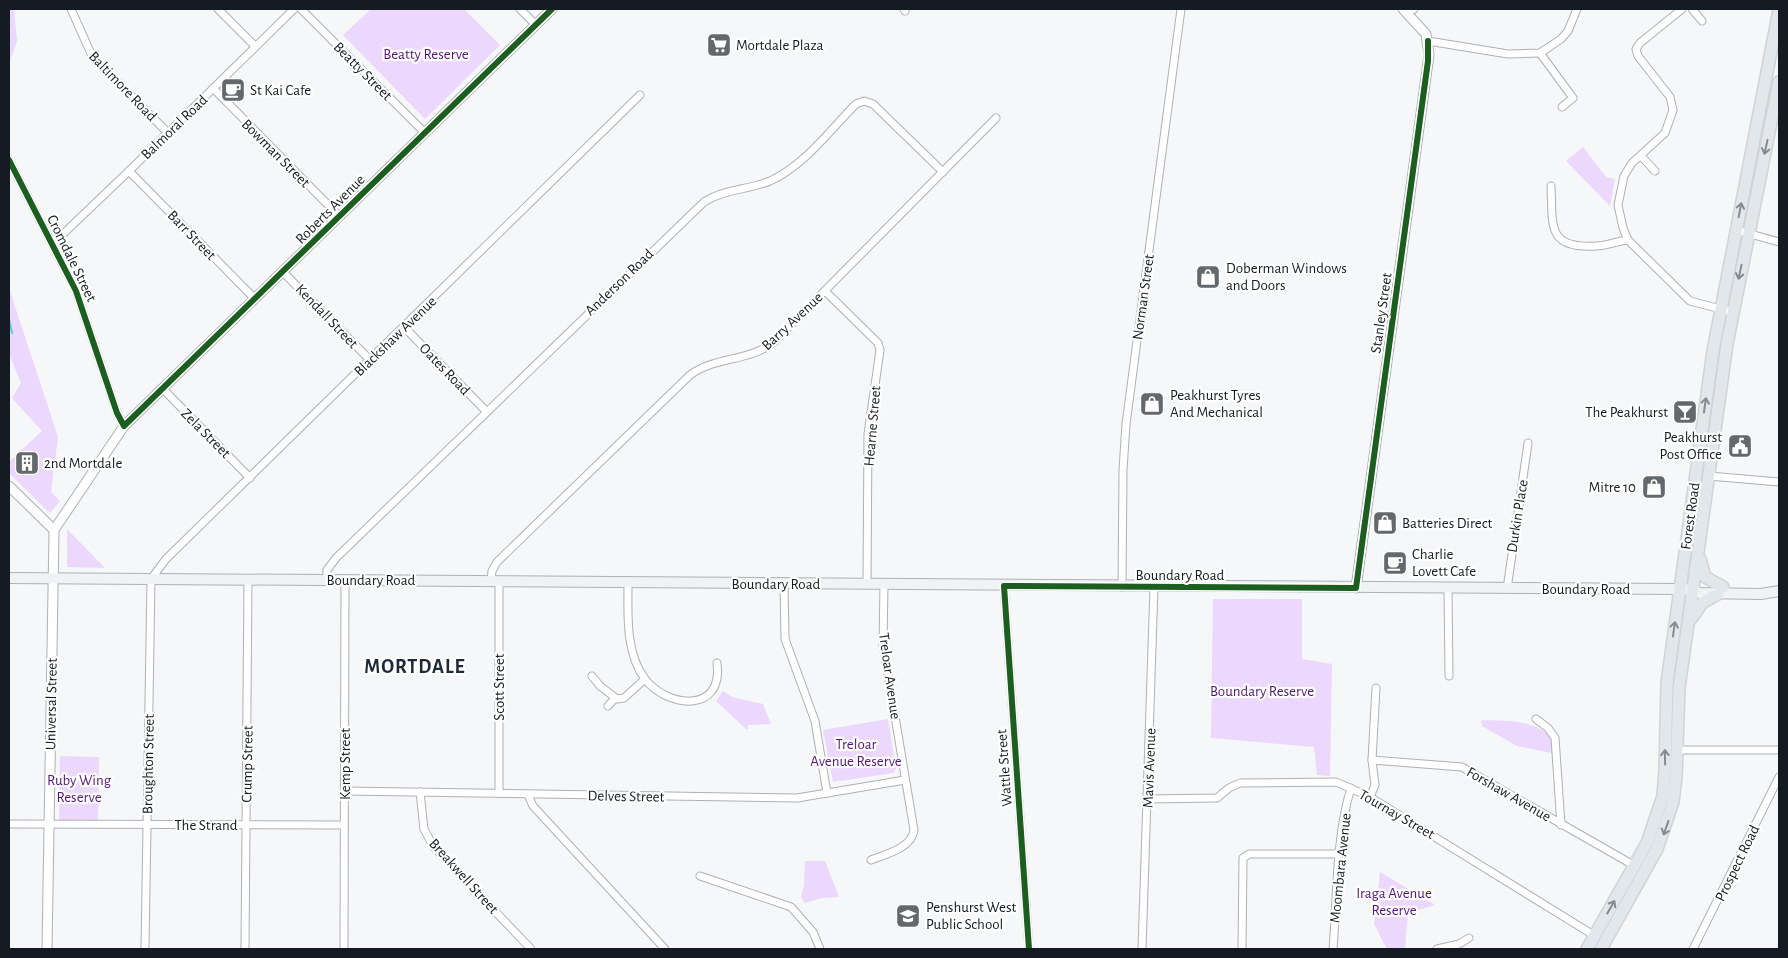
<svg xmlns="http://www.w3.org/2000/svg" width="1788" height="958" font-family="'Alegreya Sans',sans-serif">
<rect width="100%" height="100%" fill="#f5f7f9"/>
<!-- green -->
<g fill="#ebd8fc">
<polygon points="9,9 14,9 17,41 9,63"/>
<polygon points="371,9 464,9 500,45 425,119 343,35"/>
<polygon points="1583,147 1606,177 1615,179 1610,206 1566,161"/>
<polygon points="9,288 58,437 51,492 60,501 50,513 9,473 9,462 42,431 12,398 21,383 9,354"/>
<polygon points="67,529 105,568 67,567"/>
<polygon points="1213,599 1302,599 1302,659 1332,664 1330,776 1317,775 1314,747 1211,738"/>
<polygon points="723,691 732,697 763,704 771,724 748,725 748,729 746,729 716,701"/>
<polygon points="888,719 896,768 894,773 833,782 823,730"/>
<path d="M1481,720C1506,721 1534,719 1552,738V753L1517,746L1482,726Z"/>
<polygon points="60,756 99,757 98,821 59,822"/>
<polygon points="805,861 825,861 839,897 822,898 805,903 801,897 804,885"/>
<polygon points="1380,872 1435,905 1408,913 1405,948 1387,949 1374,924"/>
</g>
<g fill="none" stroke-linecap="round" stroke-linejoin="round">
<!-- stream -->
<polyline stroke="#4ed0d0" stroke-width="2" points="9,319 12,333"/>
<defs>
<g id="minor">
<polyline points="71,9 92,56 168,133"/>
<polyline points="218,9 255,46"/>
<polyline points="301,9 425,133"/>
<polyline points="520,9 536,25"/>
<polyline points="904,9 905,11"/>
<polyline points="1682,9 1640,43 1636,49 1638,56 1670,97 1673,110 1665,133 1632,163 1624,176 1618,205 1623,228 1628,240 1690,301 1732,312"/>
<polyline points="1692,9 1702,21"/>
<polyline points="1407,12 1414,9"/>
<polyline points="1428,41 1508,54 1540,53 1561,39 1568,31 1577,9"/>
<polyline points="1540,53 1573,98 1562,107"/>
<polyline points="213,88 339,216"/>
<polyline points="1641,156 1655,171"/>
<polyline points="9,160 76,291 117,413 124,426"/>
<polyline points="129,171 255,299"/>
<path d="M1551,186C1553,226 1546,249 1597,246C1606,246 1617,241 1628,240"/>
<polyline points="1736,230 1779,242"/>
<polyline points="51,242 64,233 129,171 294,9"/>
<polyline points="283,272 370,360"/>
<polyline points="825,291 878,343 880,350 868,434 867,584"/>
<polyline points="404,327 486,411"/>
<polyline points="163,389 250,478"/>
<polyline points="1709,476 1779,482"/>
<path d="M327,579V570L336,558L704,202C724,189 748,190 770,181C804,166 830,130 856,104L864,101L873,104L943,172"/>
<path d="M491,581L492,571L497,562L690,375C716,356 749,362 774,342L996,118"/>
<polyline points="499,581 499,793"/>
<path d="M628,582C628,613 625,653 645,679C667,708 724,714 717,663"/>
<polyline points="784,584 785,639 815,721 827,793"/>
<polyline points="1004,586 1029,949"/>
<polyline points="1122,587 1123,470 1126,424 1181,9"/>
<polyline points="1448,589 1449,676"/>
<polyline points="1507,589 1528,443"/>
<polyline points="592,676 600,686 617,699 624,698 645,679"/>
<polyline points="608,706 615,698"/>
<polyline points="1536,719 1548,728 1555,738 1561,825"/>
<polyline points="1677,750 1779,750"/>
<polyline points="1372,760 1462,767 1635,866"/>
<polyline points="345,791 797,798 905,780"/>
<polyline points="420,792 424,829 433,846 531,949"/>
<polyline points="528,795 533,806 665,949"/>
<polyline points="1370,797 1375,785 1372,760 1376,688"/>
<polyline points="1148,799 1217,798 1229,788 1240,783 1336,782 1370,797 1595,936"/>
<polyline points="9,824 344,825"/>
<path d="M871,860C886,854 912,848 914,830L883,645L884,584"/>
<polyline points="700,876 791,907 813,932 820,949"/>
<polyline points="145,949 151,579 166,559 640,95"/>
<polyline points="245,949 248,579"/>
<polyline points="344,949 345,579"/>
<polyline points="1142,949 1154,587"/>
<polyline points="1242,949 1243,858 1249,854 1340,854"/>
<path d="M1333,949C1337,899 1336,835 1351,788"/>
<polyline points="1437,949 1459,944 1469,938"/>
<polyline points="1693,949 1779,777"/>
</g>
<g id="tertiary">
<polyline points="9,486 54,530"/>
<polyline points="1356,588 1429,55 1426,34 1403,9"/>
<polyline points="47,949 54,530 124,426 552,9"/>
</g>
<polyline id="secondary" points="9,578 1680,589 1693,590 1700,593 1761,594 1779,591"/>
<g id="primary">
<polyline points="1700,559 1705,577 1723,587"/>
<polyline points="1691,619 1702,603 1718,594"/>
<polyline points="1587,949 1647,843 1663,796 1665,770 1667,683 1713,351 1779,10"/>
<polyline points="1601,949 1657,849 1673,802 1676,777 1679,688 1727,344 1779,82"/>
</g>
</defs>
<!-- minor casing -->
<use href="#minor" stroke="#aeb1b5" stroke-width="9"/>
<!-- tertiary casing -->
<use href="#tertiary" stroke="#aeb1b5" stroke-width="11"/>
<!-- secondary casing -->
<use href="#secondary" stroke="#aeb1b5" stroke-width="12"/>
<!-- primary casing -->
<use href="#primary" stroke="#d1d3d5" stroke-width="14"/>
<!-- minor -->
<use href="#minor" stroke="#fefefe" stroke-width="7"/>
<!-- tertiary -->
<use href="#tertiary" stroke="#fefefe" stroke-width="9"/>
<!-- secondary -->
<use href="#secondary" stroke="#eff3f4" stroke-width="10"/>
<!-- primary -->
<use href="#primary" stroke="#e1e7ea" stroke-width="11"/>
<defs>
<g id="cycleway">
<polyline points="9,160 76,291 117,413 124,426 552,9"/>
<polyline points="1029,949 1004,586 1356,588 1428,61 1428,41"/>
</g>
</defs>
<!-- cycleway casing -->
<use href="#cycleway" stroke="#fff" stroke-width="9"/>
<!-- cycleway -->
<use href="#cycleway" stroke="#1b5e20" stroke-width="6"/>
</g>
<!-- one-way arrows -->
<defs><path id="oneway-shaft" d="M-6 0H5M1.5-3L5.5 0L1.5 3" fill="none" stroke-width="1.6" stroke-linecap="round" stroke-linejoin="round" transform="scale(1.25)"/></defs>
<g stroke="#858b90">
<use href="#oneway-shaft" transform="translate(1766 147) rotate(102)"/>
<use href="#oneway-shaft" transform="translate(1740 210) rotate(-79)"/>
<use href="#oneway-shaft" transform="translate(1740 272) rotate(102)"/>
<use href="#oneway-shaft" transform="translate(1705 405) rotate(-82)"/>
<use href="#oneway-shaft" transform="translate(1674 629) rotate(-82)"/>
<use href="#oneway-shaft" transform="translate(1665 757) rotate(-91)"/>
<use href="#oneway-shaft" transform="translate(1666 828) rotate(109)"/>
<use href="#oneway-shaft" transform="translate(1611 907) rotate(-60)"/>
</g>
<!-- icons -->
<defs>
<symbol id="supermarket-square" viewBox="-11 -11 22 22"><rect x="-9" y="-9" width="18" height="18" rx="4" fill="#63686d" stroke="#fff"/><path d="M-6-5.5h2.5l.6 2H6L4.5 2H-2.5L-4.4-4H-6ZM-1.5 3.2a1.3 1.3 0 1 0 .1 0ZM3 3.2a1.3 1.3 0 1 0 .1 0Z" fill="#fff"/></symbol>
<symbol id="cafe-square" viewBox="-11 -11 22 22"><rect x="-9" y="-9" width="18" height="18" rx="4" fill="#63686d" stroke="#fff"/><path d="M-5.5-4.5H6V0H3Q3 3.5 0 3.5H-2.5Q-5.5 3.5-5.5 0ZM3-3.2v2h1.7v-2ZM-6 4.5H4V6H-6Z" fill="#fff"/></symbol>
<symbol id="shop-square" viewBox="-11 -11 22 22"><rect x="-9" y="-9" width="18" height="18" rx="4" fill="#63686d" stroke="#fff"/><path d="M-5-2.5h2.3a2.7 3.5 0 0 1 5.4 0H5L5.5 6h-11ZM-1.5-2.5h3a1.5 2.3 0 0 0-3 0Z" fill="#fff"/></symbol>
<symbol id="bar-square" viewBox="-11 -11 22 22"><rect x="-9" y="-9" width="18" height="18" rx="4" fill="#63686d" stroke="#fff"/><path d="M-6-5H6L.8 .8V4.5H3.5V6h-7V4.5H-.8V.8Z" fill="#fff"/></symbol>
<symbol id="civic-square" viewBox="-11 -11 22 22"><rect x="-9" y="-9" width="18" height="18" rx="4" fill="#63686d" stroke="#fff"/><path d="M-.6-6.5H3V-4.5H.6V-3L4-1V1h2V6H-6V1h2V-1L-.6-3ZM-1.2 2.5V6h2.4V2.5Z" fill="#fff"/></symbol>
<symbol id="building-square" viewBox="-11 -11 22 22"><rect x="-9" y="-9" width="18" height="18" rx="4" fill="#63686d" stroke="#fff"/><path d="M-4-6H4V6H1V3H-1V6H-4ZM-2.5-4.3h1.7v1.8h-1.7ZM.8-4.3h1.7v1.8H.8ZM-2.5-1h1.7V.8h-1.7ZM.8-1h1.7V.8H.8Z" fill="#fff"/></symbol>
<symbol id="school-square" viewBox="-11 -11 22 22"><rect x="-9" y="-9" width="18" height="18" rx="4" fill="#63686d" stroke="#fff"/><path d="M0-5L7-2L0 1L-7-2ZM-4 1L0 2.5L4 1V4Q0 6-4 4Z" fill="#fff"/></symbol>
</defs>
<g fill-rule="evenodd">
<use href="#supermarket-square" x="705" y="31" width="28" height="28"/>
<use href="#cafe-square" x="219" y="76" width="28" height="28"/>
<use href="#shop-square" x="1194" y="263" width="28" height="28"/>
<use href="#shop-square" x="1138" y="390" width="28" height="28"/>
<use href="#bar-square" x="1671" y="398" width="28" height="28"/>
<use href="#civic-square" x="1726" y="432" width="28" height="28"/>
<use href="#building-square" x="13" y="449" width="28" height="28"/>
<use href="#shop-square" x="1640" y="473" width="28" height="28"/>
<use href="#shop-square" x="1371" y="509" width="28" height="28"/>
<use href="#cafe-square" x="1381" y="549" width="28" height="28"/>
<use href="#school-square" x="894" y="902" width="28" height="28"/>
</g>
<g text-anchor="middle" stroke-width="4.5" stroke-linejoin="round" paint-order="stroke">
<!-- poi labels -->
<g font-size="15" fill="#151b22" stroke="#fff" text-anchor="start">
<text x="736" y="50">Mortdale Plaza</text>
<text x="250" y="95">St Kai Cafe</text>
<text x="1226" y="273">Doberman Windows<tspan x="1226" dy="17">and Doors</tspan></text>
<text x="1170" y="400">Peakhurst Tyres<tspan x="1170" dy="17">And Mechanical</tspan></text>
<text x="1668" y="417" text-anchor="end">The Peakhurst</text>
<text x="1722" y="442" text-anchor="end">Peakhurst<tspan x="1722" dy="17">Post Office</tspan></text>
<text x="44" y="468">2nd Mortdale</text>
<text x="1636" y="492" text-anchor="end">Mitre 10</text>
<text x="1402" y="528">Batteries Direct</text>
<text x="1412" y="559">Charlie<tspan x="1412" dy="17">Lovett Cafe</tspan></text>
<text x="926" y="912">Penshurst West<tspan x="926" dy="17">Public School</tspan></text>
</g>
<!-- park labels -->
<g font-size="15" fill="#551777" stroke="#fff">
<text x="426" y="59">Beatty Reserve</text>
<text x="1262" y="696">Boundary Reserve</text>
<text x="856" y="749">Treloar<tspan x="856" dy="17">Avenue Reserve</tspan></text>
<text x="79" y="785">Ruby Wing<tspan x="79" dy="17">Reserve</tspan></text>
<text x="1394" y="898">Iraga Avenue<tspan x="1394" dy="17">Reserve</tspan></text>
</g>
<!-- street labels -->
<g font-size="15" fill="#151b22" stroke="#fff">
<text transform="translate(363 71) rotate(45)" y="5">Beatty Street</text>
<text transform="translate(123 86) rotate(46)" y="5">Baltimore Road</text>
<text transform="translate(174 127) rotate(-44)" y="5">Balmoral Road</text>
<text transform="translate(276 153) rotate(45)" y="5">Bowman Street</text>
<text transform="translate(330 209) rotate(-45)" y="5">Roberts Avenue</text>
<text transform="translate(192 235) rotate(46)" y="5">Barr Street</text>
<text transform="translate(72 258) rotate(64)" y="5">Cromdale Street</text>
<text transform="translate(619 282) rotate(-44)" y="5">Anderson Road</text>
<text transform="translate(1143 297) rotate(-82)" y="5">Norman Street</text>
<text transform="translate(1381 313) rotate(-82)" y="5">Stanley Street</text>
<text transform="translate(327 316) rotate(46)" y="5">Kendall Street</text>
<text transform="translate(792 321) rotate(-43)" y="5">Barry Avenue</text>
<text transform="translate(395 336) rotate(-44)" y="5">Blackshaw Avenue</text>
<text transform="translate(445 369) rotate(46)" y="5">Oates Road</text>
<text transform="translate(872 426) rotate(-85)" y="5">Hearne Street</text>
<text transform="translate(206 433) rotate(45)" y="5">Zela Street</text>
<text transform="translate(1517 516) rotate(-81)" y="5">Durkin Place</text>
<text transform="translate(1690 516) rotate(-82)" y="5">Forest Road</text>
<text x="1180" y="580">Boundary Road</text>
<text x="371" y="585">Boundary Road</text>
<text x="776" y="589">Boundary Road</text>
<text x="1586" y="594">Boundary Road</text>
<text transform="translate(890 676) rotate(82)" y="5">Treloar Avenue</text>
<text transform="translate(499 687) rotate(-90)" y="5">Scott Street</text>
<text transform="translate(51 704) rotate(-89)" y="5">Universal Street</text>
<text transform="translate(148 764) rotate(-89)" y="5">Broughton Street</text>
<text transform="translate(247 764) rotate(-89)" y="5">Crump Street</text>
<text transform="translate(345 764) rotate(-90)" y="5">Kemp Street</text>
<text transform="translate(1004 768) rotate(-94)" y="5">Wattle Street</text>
<text transform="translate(1149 768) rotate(-88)" y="5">Mavis Avenue</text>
<text transform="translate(1509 794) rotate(30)" y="5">Forshaw Avenue</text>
<text transform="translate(626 796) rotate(1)" y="5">Delves Street</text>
<text transform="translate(1397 814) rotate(30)" y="5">Tournay Street</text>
<text x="206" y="830">The Strand</text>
<text transform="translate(1737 863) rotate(-64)" y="5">Prospect Road</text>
<text transform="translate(1340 868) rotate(-84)" y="5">Moombara Avenue</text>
<text transform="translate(464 876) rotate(48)" y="5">Breakwell Street</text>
</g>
<!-- district labels -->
<g font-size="20" font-weight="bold" letter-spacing="1" fill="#1d2a39" stroke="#fff">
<text x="415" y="673">MORTDALE</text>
</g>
</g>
<!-- border -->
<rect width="1788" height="958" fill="none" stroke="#151b22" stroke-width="20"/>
</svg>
